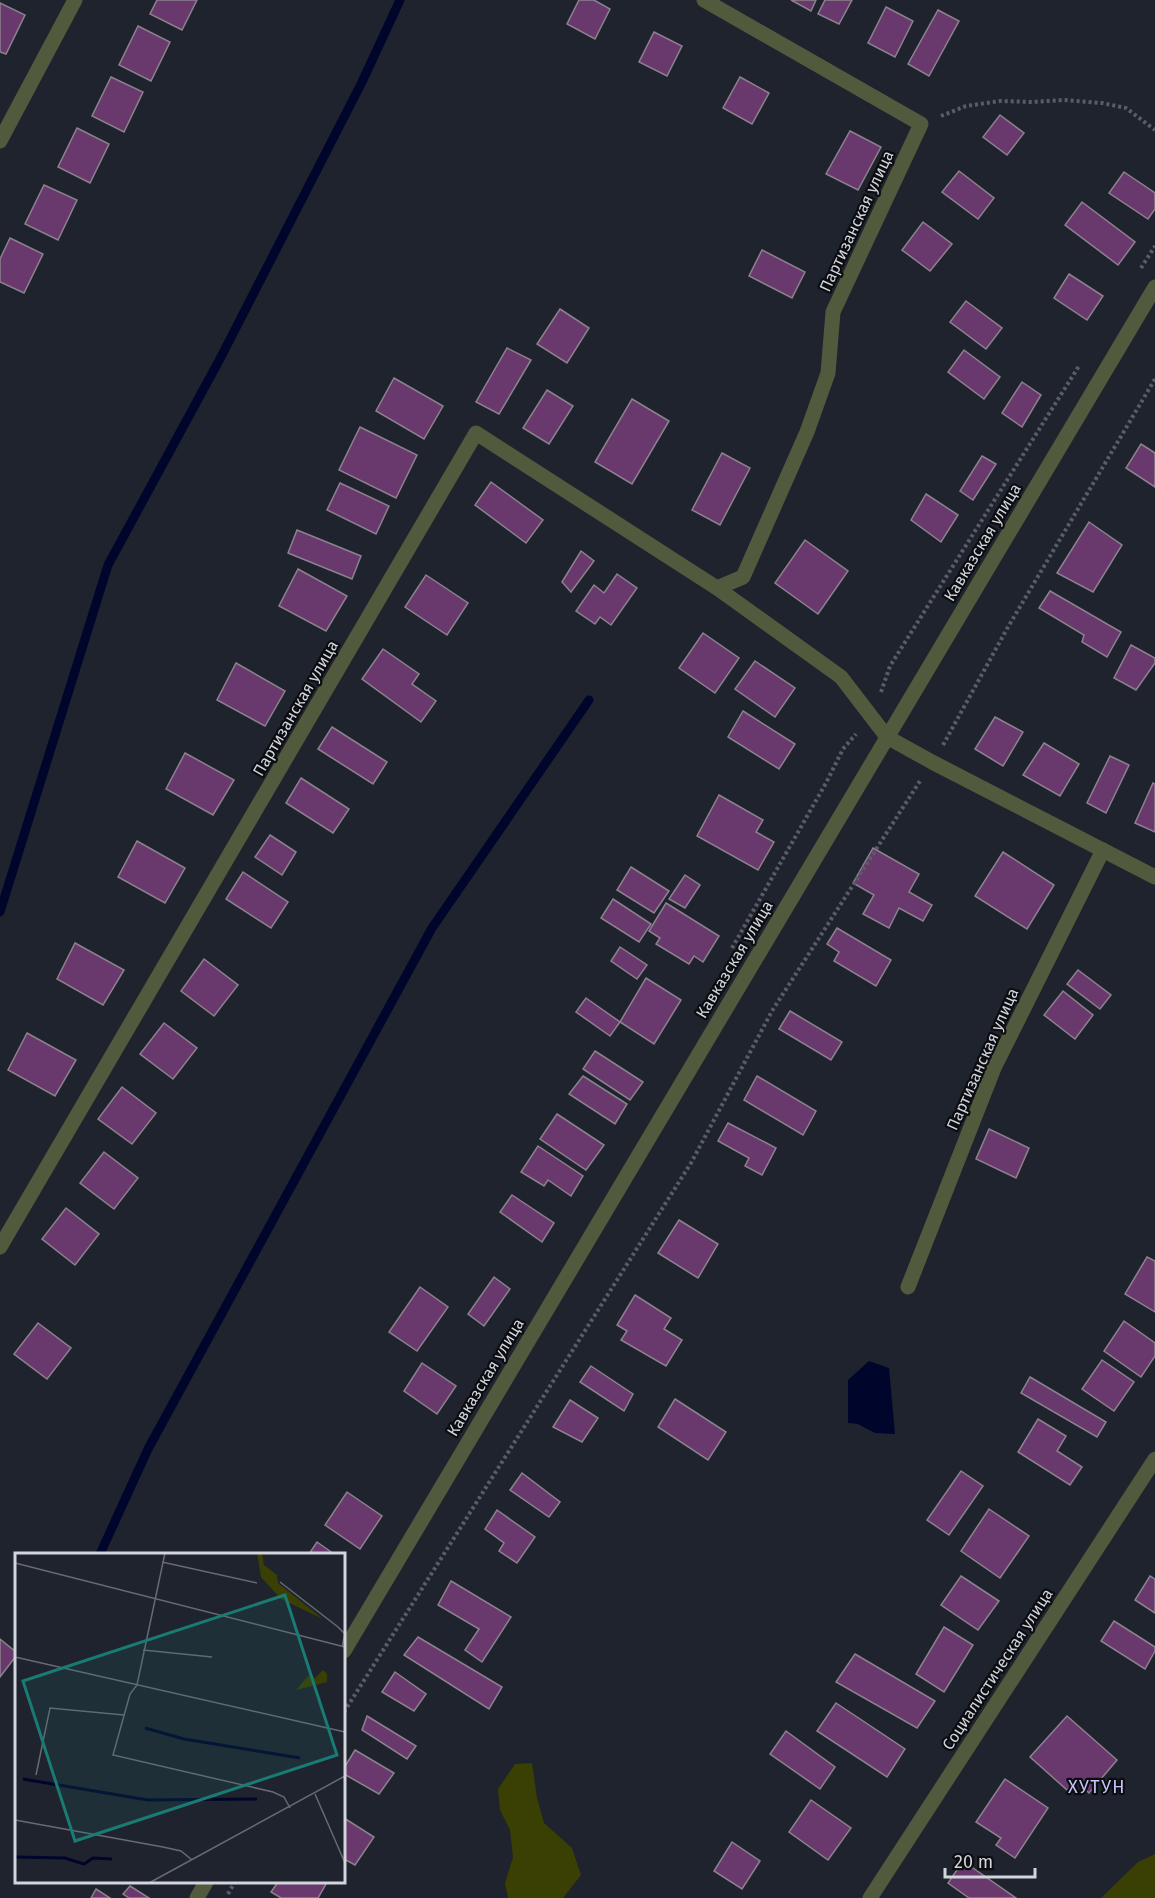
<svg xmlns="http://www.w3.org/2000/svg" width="1155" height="1898" font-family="'Fira Sans',sans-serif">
<rect width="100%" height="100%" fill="#1f232e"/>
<!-- green -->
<g fill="#3a3f03">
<polygon points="532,1763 537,1798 544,1823 572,1848 581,1875 563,1898 508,1898 505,1883 513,1857 510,1830 500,1810 498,1789 515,1764"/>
<polygon points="1155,1854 1155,1898 1101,1898 1138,1862"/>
</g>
<!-- water -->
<polygon fill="#00052b" points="869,1361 889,1368 895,1434 875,1433 858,1424 848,1423 848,1380"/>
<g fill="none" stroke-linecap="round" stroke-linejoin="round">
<!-- stream -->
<g stroke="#00052b" stroke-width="9">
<polyline points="0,912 108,565 221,357 362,82 400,0"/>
<polyline points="100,1554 148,1449 432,928 589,700"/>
</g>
</g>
<!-- building -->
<g fill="#69396e" stroke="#8c828d" stroke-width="1.5">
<polygon points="157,0 197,0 182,30 150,14"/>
<polygon points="579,0 594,0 610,9 595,39 567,24"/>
<polygon points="791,0 816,0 811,11"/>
<polygon points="825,0 852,0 839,24 818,14"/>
<polygon points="0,3 25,15 6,54 0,52"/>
<polygon points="886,7 913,21 895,57 868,43"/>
<polygon points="938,10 959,21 929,76 908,64"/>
<polygon points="138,26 170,42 151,81 119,65"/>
<polygon points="654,32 682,46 667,76 639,62"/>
<polygon points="111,77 143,92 124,132 92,116"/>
<polygon points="740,77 769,93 752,124 723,108"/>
<polygon points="1000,115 1024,133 1007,155 983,137"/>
<polygon points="77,128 109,144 90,183 58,167"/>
<polygon points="850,131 881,147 858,190 826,174"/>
<polygon points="959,171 994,198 978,219 942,192"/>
<polygon points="1124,172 1155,193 1155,209 1148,219 1109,193"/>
<polygon points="44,185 77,200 58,240 25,224"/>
<polygon points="1082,202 1135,242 1118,265 1065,225"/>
<polygon points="923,222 952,244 930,271 902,250"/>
<polygon points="10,238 43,254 24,293 0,282 0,259"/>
<polygon points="762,250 805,272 792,298 749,276"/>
<polygon points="1069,274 1103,296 1087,320 1054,298"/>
<polygon points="966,301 1002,328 986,349 950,322"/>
<polygon points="560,309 589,328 567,363 537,344"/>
<polygon points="507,348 531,360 499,414 476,402"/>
<polygon points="964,350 1000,377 984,399 948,372"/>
<polygon points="394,378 443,406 424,439 376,411"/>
<polygon points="1022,382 1041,395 1022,427 1002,413"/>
<polygon points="547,390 573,406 549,444 523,428"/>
<polygon points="632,399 669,421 632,484 595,462"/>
<polygon points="360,427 417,455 396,498 339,470"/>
<polygon points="1141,444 1155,453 1155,487 1126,468"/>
<polygon points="722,453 750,468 720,525 692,510"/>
<polygon points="982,456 996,464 973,500 960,491"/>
<polygon points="491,482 543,520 526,543 475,505"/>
<polygon points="340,483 389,506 376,534 327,510"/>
<polygon points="926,494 958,515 941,542 911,520"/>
<polygon points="1089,522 1122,545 1093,592 1057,573"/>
<polygon points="297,530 361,556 352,579 288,553"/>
<polygon points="805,540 848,571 818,614 775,583"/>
<polygon points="581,551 594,561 571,592 562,582"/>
<polygon points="298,569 347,596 326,631 279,606"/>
<polygon points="617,574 637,588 611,625 600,617 595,624 576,611 594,585 604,593"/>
<polygon points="426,575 468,603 447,635 405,607"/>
<polygon points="1050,591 1121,632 1107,657 1082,642 1084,635 1039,608"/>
<polygon points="703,633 739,658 715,693 679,668"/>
<polygon points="1131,645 1155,658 1155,663 1136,690 1114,678"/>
<polygon points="383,649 419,674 412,684 436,701 421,722 362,679"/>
<polygon points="755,661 795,688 775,717 735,689"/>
<polygon points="236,663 285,691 265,726 217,700"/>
<polygon points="743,711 795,744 779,769 728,737"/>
<polygon points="995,717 1023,732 1003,766 975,749"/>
<polygon points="332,727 387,762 373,784 318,749"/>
<polygon points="1044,743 1079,764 1060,796 1023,775"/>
<polygon points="185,753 234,780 213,815 166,789"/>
<polygon points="1110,756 1129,765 1106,813 1087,803"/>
<polygon points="301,778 349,809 333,833 286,803"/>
<polygon points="1153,783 1155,784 1155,832 1135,823"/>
<polygon points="719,795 763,820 756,832 774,842 758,870 697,836"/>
<polygon points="270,835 296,852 282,875 255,857"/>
<polygon points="137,841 185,868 165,903 118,877"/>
<polygon points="873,848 919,874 909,892 932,905 923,921 899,908 889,928 863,914 874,895 853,883"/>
<polygon points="1003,852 1054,885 1027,929 975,896"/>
<polygon points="631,867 669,891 654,913 617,890"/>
<polygon points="243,872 288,902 271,928 226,899"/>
<polygon points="685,875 700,885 685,908 669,899"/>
<polygon points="613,899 651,924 639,942 601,918"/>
<polygon points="666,903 719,936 703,962 694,956 689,964 656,944 660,938 649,931"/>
<polygon points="837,928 891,960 876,986 834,961 839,952 827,944"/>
<polygon points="75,943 124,970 103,1005 57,979"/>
<polygon points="620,947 647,965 637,979 611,961"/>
<polygon points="204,959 238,985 214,1016 181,991"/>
<polygon points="1078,970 1111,995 1100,1009 1067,984"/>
<polygon points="646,978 681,1000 654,1044 620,1022"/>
<polygon points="1063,991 1093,1015 1075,1039 1044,1015"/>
<polygon points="586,998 620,1022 610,1036 576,1012"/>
<polygon points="790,1011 842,1042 831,1060 779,1029"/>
<polygon points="164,1023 197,1048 173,1079 140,1054"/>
<polygon points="27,1033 76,1060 55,1096 8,1070"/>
<polygon points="595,1051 643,1082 630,1100 583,1069"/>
<polygon points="583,1076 627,1104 615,1124 569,1094"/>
<polygon points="757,1076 816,1111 803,1135 744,1100"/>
<polygon points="122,1087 156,1113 132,1144 98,1119"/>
<polygon points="557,1114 604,1145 586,1170 540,1139"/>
<polygon points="728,1123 776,1148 762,1175 745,1166 749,1158 718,1141"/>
<polygon points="989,1129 1029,1148 1016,1178 976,1159"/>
<polygon points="538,1146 583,1176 571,1196 548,1180 544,1186 521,1172"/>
<polygon points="104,1152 138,1178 114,1209 80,1183"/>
<polygon points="512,1195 554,1223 542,1242 500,1212"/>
<polygon points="66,1208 99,1234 75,1265 42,1239"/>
<polygon points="679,1220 718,1244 698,1278 658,1253"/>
<polygon points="1147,1257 1155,1261 1155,1312 1125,1294"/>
<polygon points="494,1277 510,1289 484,1326 468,1314"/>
<polygon points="420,1287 448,1307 417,1351 389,1332"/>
<polygon points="635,1295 671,1318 664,1329 682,1340 666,1366 621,1340 627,1331 617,1325"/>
<polygon points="1124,1321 1155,1343 1155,1356 1141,1377 1104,1351"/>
<polygon points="38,1323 71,1348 47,1379 14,1354"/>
<polygon points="1102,1360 1134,1382 1114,1411 1082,1389"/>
<polygon points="422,1363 456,1386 437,1414 404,1391"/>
<polygon points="591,1366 633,1394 624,1411 580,1382"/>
<polygon points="1030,1377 1106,1422 1097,1437 1021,1393"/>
<polygon points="675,1399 726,1432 708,1460 658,1427"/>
<polygon points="570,1400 598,1418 582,1442 553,1427"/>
<polygon points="1038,1419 1066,1436 1057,1451 1082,1467 1070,1485 1018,1452"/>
<polygon points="961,1471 983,1486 949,1535 927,1520"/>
<polygon points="522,1473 560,1502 549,1517 510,1490"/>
<polygon points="347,1492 382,1516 360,1549 325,1525"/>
<polygon points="989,1509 1029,1536 1000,1578 961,1551"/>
<polygon points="497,1510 535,1537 517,1563 499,1551 504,1543 485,1529"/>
<polygon points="317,1542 334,1554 309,1554"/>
<polygon points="961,1576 999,1601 978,1630 941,1605"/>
<polygon points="1150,1576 1155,1579 1155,1613 1135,1600"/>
<polygon points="451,1581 511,1617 482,1662 465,1650 479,1629 438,1605"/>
<polygon points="1114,1621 1155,1647 1155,1651 1145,1669 1101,1641"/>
<polygon points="944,1627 973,1645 944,1692 916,1674"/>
<polygon points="418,1637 502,1687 489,1709 404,1655"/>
<polygon points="0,1639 16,1652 16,1656 0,1677"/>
<polygon points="855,1654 935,1701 917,1728 836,1682"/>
<polygon points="395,1672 426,1694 414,1711 382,1692"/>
<polygon points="836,1703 905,1749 887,1777 817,1731"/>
<polygon points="367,1716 416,1746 407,1759 362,1730"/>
<polygon points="1067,1716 1117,1760 1089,1793 1076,1781 1067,1790 1030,1757"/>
<polygon points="786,1731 835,1767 820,1789 770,1754"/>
<polygon points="355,1750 394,1773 379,1794 344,1774 344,1768"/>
<polygon points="1005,1779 1048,1808 1015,1858 996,1845 1001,1838 976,1822"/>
<polygon points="811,1800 851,1828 828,1860 789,1832"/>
<polygon points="344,1818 374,1837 355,1865 344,1859"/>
<polygon points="732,1842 760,1861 742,1889 714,1871"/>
<polygon points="963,1861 1016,1898 969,1898 948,1883"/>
<polygon points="278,1882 322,1882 326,1884 318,1898 281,1898 271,1892"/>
<polygon points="130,1886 149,1898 129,1898 123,1894"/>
<polygon points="96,1889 110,1898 91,1898"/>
</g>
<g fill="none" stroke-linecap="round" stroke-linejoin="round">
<!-- path -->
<g stroke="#5a5d67" stroke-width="4" stroke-dasharray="3 3" stroke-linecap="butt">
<polyline points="941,116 966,106 1000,101 1032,102 1064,100 1102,103 1126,108 1155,130"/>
<polyline points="1141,268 1155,246"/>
<polyline points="881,692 890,666 1079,366"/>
<polyline points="943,745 1008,627 1155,379"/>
<polyline points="732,948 826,783 843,749 856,734"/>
<polyline points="344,1712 691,1163 772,1011 920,781"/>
<polyline points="228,1894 235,1882"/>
</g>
<!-- minor -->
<g stroke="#525a3d" stroke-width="15">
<polyline points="704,0 921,124 833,312 828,373 807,432 743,577 717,588"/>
<polyline points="0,141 75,0"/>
<polyline points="0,1247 476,433 717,588 841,677 887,737 932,762 1155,877"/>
<polyline points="908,1287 994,1068 1103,850"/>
<polyline points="344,1651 1155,287"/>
<polyline points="197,1898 206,1882"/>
<polyline points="870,1898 1155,1459"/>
</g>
</g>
<g text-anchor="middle" stroke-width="4.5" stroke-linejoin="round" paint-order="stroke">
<!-- street labels -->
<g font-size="16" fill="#d2d5dc" stroke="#0b0d11">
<text transform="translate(856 221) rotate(-65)" y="6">Партизанская улица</text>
<text transform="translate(982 542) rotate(-59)" y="6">Кавказская улица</text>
<text transform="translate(295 708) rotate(-60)" y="6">Партизанская улица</text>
<text transform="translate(734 959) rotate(-59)" y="6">Кавказская улица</text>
<text transform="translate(982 1059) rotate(-66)" y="6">Партизанская улица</text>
<text transform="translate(485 1377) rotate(-59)" y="6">Кавказская улица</text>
<text transform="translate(997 1669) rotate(-57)" y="6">Социалистическая улица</text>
</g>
<!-- neighbourhood labels -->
<g font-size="18" letter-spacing="1.5" fill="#c8c3fd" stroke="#0b0d11">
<text x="1097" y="1793">ХУТУН</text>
</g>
</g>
<!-- overview -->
<g transform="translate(15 1553)">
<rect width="330" height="330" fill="#1f232e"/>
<path d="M242,0H247L249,12L262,22L263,30L308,66L266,46L246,24ZM308,117L312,121V129L281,137L293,123L300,125Z" fill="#3a3f03"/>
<path fill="none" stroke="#00052b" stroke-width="3" d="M130,175L169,186L285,205M8,226L133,247L242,246M0,304L50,305L69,311L78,305L97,306"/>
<path fill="none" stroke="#676a74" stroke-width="1.5" d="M150,0L122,132L115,141L98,202L258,239L269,244L275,255M147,9L242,30M0,10L330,94M265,29L323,74L330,81L327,94M128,97L197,104M0,104L330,179M21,222L35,155L109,162M300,241L330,310M0,267L148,294L166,298L177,307M134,330L330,223"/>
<path fill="#197b74" fill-opacity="0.15" stroke="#197b74" stroke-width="3" d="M270,42L322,202L60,288L8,128Z"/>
<rect width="330" height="330" fill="none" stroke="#d2d5dc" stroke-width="3"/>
</g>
<!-- scale -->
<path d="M945 1868v9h90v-9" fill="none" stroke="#d2d5dc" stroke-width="3"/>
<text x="954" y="1868" font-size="18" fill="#d2d5dc" stroke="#0b0d11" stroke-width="4.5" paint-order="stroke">20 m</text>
</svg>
